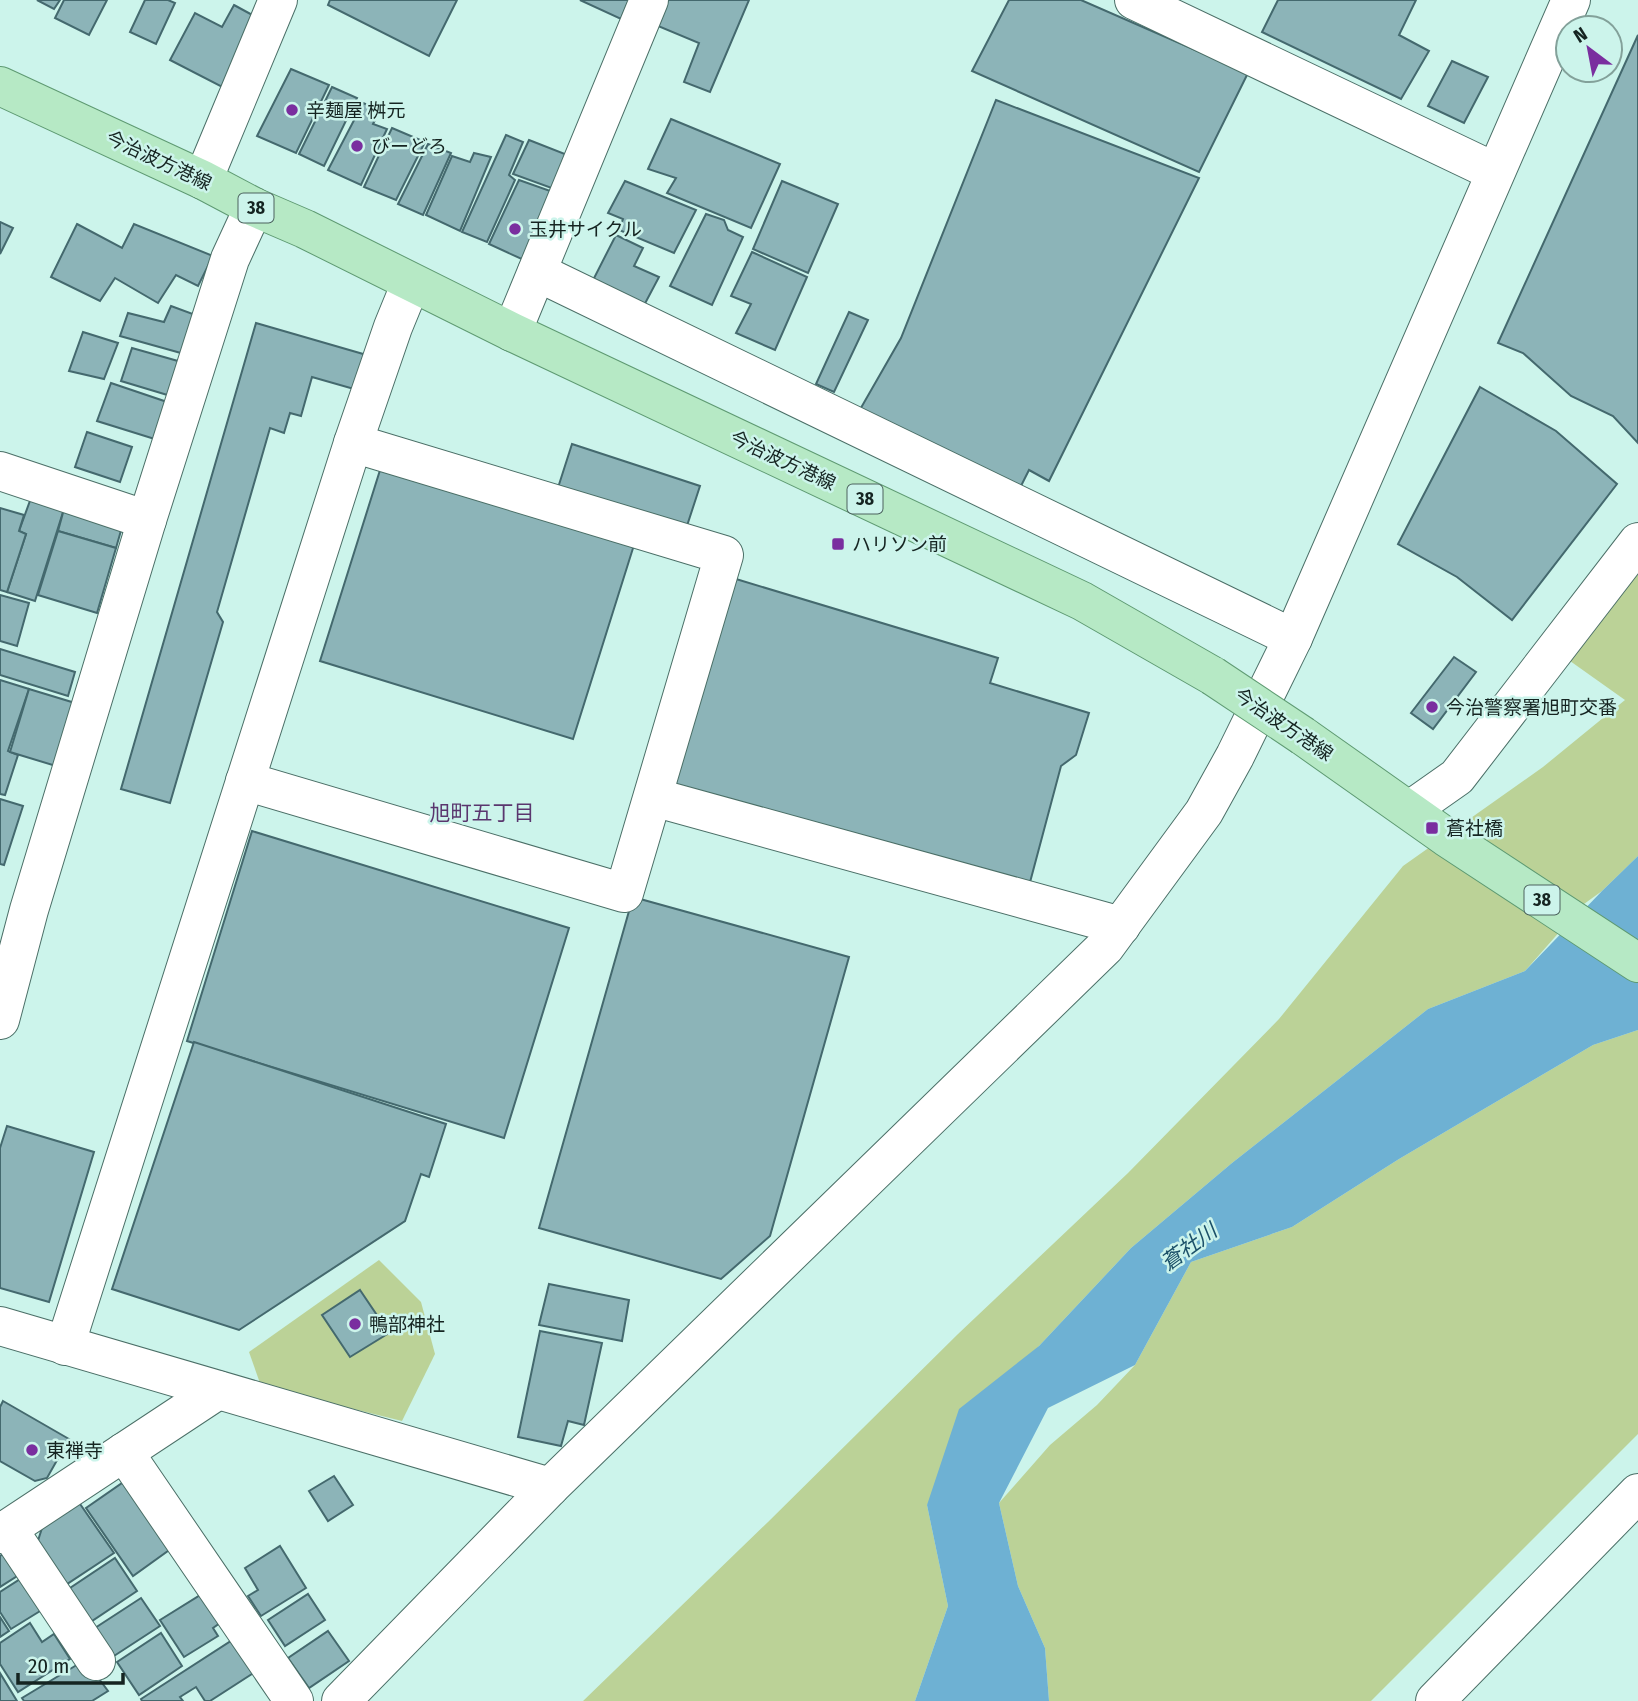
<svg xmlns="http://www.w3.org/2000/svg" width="1638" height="1701" font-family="'Fira Sans Condensed','Noto Sans JP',sans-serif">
<rect width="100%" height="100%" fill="#ccf4eb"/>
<!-- green -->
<g fill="#bbd297">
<polygon points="1638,562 1638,856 1602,891 1584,904 1525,971 1428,1009 1232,1163 1131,1248 1039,1346 927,1505 948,1606 915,1701 583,1701 768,1522 958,1334 1128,1173 1279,1019 1403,866 1543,767 1625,700 1563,656"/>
<polygon points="1638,1030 1638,1434 1371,1701 1049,1701 1045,1648 1018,1586 999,1503 1050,1445 1097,1405 1135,1365 1191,1262 1292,1227 1399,1159 1593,1045"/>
<polygon points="379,1260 421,1302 435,1354 402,1421 261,1386 249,1352"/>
</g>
<!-- water -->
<polygon fill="#6eb1d3" points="1638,856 1638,1030 1593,1045 1399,1159 1292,1227 1191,1262 1135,1365 1048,1408 999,1503 1018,1586 1045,1648 1049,1701 915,1701 948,1606 927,1505 959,1409 1039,1346 1131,1248 1232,1163 1428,1009 1525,971 1602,891"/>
<!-- building -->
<g fill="#8cb4b8" stroke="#44696e" stroke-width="2">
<polygon points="37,0 60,0 54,9"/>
<polygon points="64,0 107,0 89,35 55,18"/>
<polygon points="145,0 168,0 175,3 156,44 130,32"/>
<polygon points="330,0 457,0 429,56 328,5"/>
<polygon points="580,0 629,0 621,19"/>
<polygon points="668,0 749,0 710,92 684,82 699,43 658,26"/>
<polygon points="1009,0 1081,0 1248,73 1199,172 972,71"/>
<polygon points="1278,0 1416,0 1399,35 1429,51 1401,99 1262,32"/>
<polygon points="234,5 267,23 230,91 170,60 195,13 222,27"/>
<polygon points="1638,35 1638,443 1613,416 1571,396 1523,353 1498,343"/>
<polygon points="1452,61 1488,77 1464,123 1428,106"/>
<polygon points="291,69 329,85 296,153 257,136"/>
<polygon points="332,87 357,98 324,166 299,154"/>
<polygon points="996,100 1199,178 1049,481 1029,470 1019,490 858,413 901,338"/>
<polygon points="363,103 380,110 373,124 387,129 361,185 328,170"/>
<polygon points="671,119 780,164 751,228 667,193 676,178 648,169"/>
<polygon points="392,128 425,142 396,200 364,187"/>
<polygon points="506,135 523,142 509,175 515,180 487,242 462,232"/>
<polygon points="529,140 570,156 557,190 513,174"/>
<polygon points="428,144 451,153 423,215 398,204"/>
<polygon points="474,153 491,157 460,231 426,215 452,156 470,162"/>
<polygon points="519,180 556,193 526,261 489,244"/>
<polygon points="625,181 696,210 674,253 619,230 623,219 608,213"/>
<polygon points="782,181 838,204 808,273 753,249"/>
<polygon points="706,214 724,220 728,230 743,237 712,305 670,286"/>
<polygon points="0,222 13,228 0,254"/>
<polygon points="77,224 122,248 134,224 213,256 198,286 176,275 158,303 115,278 100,301 51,277"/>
<polygon points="616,235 643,248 634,266 659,277 640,313 589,288"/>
<polygon points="752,252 807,277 775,350 736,333 751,304 731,296"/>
<polygon points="171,306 201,317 188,355 120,336 128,313 164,322"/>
<polygon points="849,312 868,320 834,392 816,384"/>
<polygon points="256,323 377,358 368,393 312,377 301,416 290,413 284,433 270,428 217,612 223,622 170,803 121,789"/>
<polygon points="83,332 118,343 104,379 69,371"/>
<polygon points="132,348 185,363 174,397 121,381"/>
<polygon points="111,383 173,404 161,441 97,421"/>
<polygon points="1480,387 1556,431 1617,484 1512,620 1457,577 1398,544"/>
<polygon points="87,432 132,447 120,482 75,467"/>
<polygon points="572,444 700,486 683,538 555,497"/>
<polygon points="381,467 634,545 573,739 320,661"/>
<polygon points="31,498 64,509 35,601 7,592 26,534 19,531"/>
<polygon points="0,508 24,515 19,531 26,534 7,592 0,590"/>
<polygon points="64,509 122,527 116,548 58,531"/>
<polygon points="58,531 116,548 97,613 38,595"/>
<polygon points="736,579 998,658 990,683 1089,713 1076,755 1061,766 1029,886 670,793"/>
<polygon points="0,595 29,603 17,646 0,641"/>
<polygon points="0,649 75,672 68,696 0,675"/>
<polygon points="1454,657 1476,672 1433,729 1411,713"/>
<polygon points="0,680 29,689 8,751 18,755 5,795 0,794"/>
<polygon points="29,689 75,703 56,766 10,752"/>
<polygon points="0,799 23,806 4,865 0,864"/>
<polygon points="252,831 569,928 504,1138 187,1041"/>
<polygon points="633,897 849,957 770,1236 721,1279 539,1228"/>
<polygon points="194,1042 446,1124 429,1177 421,1174 405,1221 239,1330 112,1289"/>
<polygon points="7,1126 94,1152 49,1302 0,1288 0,1148"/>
<polygon points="549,1284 629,1300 622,1341 539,1325"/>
<polygon points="360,1290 389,1333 350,1357 322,1315"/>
<polygon points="540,1331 602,1343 584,1425 568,1421 561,1446 518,1437"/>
<polygon points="3,1401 69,1439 47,1478 35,1481 0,1461 0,1407"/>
<polygon points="334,1476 353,1505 328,1521 309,1491"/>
<polygon points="125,1481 172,1548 133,1576 86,1508"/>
<polygon points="78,1501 114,1553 61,1588 35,1550 43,1525"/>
<polygon points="280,1546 306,1588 261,1616 248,1596 258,1590 245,1568"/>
<polygon points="8,1551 22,1573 0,1587 0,1556"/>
<polygon points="115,1558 137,1591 89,1623 67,1590"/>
<polygon points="25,1576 45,1608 11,1629 0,1612 0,1592"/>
<polygon points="202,1594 220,1623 213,1628 218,1636 184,1657 160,1620"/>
<polygon points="308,1594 325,1620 285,1646 268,1620"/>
<polygon points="141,1598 160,1626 114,1656 95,1628"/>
<polygon points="0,1617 9,1631 0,1637"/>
<polygon points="30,1623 42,1642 54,1634 70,1659 18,1692 0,1664 0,1643"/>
<polygon points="328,1631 349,1661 309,1688 288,1658"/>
<polygon points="161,1633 182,1666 139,1695 117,1662"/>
<polygon points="234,1639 255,1672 210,1701 205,1701 196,1687 180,1697 183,1701 142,1701 141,1699"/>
<polygon points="85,1660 108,1691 92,1701 24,1701 22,1698"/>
<polygon points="0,1673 17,1701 0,1701"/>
</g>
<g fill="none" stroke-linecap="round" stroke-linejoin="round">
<defs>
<g id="minor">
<polyline points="1134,0 1495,172"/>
<polyline points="203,180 278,0"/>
<polyline points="537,272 1293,638"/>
<polyline points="512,332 649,0"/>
<polyline points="0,471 147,520"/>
<polyline points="245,781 624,893 724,555 353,443"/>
<polyline points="653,797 1121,926"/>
<polyline points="1410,810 1457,777 1638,542"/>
<polyline points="0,1020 29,910 147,520 230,259 254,207"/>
<polyline points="0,1326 550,1487"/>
<polyline points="65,1346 353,443 393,327 411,283"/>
<polyline points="124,1452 294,1701"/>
<polyline points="8,1529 96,1661"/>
<polyline points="0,1534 218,1390"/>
<polyline points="341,1701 550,1487 1105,947 1204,812 1235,756 1293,638 1571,0"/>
<polyline points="1435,1701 1638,1493"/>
</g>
<g id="major">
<polyline points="0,86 203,180 254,207 305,229 512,332 1082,601 1213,676"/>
<polyline points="1303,736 1446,837 1638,963"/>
</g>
</defs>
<!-- minor casing -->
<use href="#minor" stroke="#4b6f67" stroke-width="40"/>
<!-- major casing -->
<use href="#major" stroke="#5e9a72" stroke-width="40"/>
<!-- minor -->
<use href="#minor" stroke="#fff" stroke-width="38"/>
<!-- major -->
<use href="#major" stroke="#b6e9c5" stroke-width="38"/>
<defs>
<polyline id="major-bridge" points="1213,676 1303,736"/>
</defs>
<!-- major-bridge casing -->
<use href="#major-bridge" stroke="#5e9a72" stroke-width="40" stroke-linecap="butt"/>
<!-- major-bridge -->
<use href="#major-bridge" stroke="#b6e9c5" stroke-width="38"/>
</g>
<!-- markers -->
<g fill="#7a2e9f" stroke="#ccf4eb" stroke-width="2.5">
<circle cx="292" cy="110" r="7"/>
<circle cx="357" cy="146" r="7"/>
<circle cx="515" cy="229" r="7"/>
<rect x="831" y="537" width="14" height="14" rx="3.5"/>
<circle cx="1432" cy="707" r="7"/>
<rect x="1425" y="821" width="14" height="14" rx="3.5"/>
<circle cx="355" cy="1324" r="7"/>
<circle cx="32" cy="1450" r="7"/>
</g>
<g text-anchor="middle" stroke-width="5" stroke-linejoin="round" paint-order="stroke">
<!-- shield labels -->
<g fill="#ccf4eb" stroke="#4c625e" stroke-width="2">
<rect x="238.5" y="193.5" width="35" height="29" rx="5"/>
<rect x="847.5" y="484.5" width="35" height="29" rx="5"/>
<rect x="1524.5" y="885.5" width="35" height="29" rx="5"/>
</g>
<g font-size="18" font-weight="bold" fill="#152421">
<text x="256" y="214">38</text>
<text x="865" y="505">38</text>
<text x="1542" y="906">38</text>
</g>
<!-- poi labels -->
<g font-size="19" fill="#152421" stroke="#ccf4eb" text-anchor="start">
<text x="306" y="117">辛麺屋 桝元</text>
<text x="371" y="153">びーどろ</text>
<text x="529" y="236">玉井サイクル</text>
<text x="852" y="551">ハリソン前</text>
<text x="1446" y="714">今治警察署旭町交番</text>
<text x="1446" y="835">蒼社橋</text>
<text x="369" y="1331">鴨部神社</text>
<text x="46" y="1457">東禅寺</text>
</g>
<!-- street labels -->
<g font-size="19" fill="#152421" stroke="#ccf4eb">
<text transform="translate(159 160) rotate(25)" y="7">今治波方港線</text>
<text transform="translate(783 460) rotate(25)" y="7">今治波方港線</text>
<text transform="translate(1284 724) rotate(34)" y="7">今治波方港線</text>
</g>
<!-- neighbourhood labels -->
<g font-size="21" fill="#5a366e" stroke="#ccf4eb">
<text x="482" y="820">旭町五丁目</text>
</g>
<!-- water labels -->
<g font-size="21" font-style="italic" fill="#1c5169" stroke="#ccf4eb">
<text transform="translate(1189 1247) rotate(-36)" y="7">蒼社川</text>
</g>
</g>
<!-- north arrow -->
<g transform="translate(1589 49) rotate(328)"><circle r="33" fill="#ccf4eb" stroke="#83a19a" stroke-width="2"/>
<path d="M0-5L12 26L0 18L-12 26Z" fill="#7a2e9f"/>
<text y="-10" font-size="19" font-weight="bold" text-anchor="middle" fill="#152421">N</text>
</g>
<!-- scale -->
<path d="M18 1673v10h105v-10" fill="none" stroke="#152421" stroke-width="3.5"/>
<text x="28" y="1673" font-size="21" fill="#152421" stroke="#ccf4eb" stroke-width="5" paint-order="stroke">20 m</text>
</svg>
